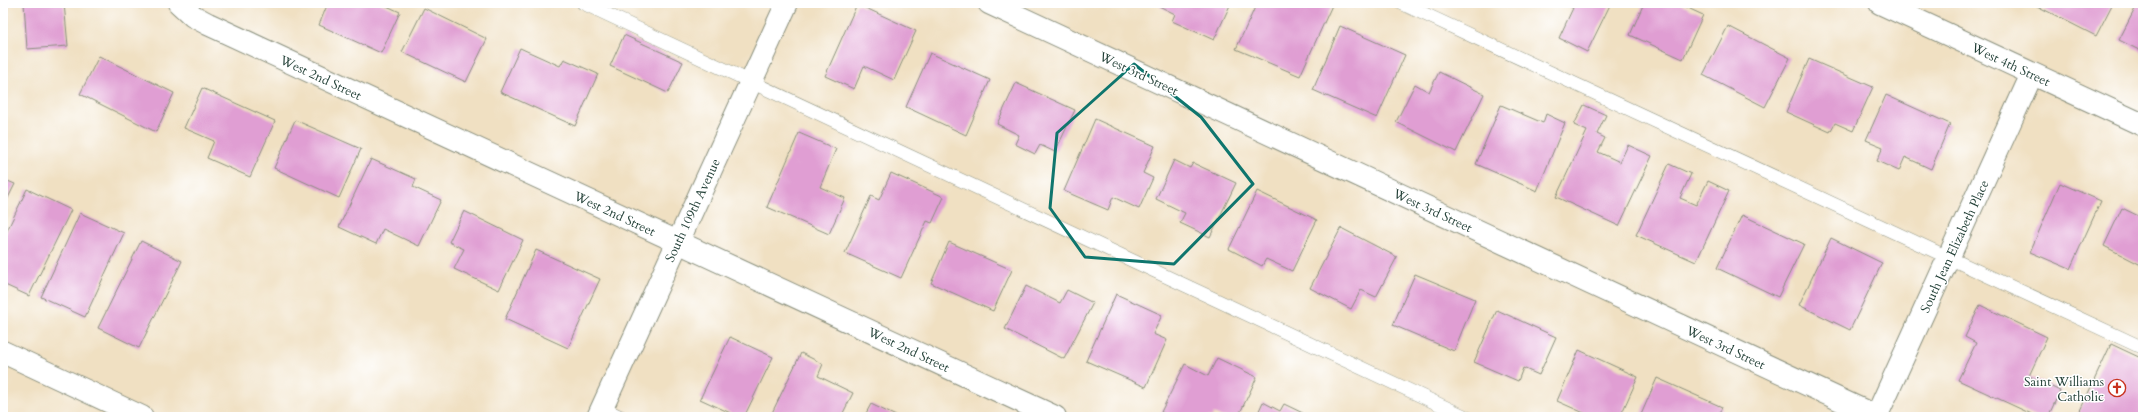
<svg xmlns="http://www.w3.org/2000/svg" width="2146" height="420" font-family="Cardo,serif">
<rect width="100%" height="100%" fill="#fff"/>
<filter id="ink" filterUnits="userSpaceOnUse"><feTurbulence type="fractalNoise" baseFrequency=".025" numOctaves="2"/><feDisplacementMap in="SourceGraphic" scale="8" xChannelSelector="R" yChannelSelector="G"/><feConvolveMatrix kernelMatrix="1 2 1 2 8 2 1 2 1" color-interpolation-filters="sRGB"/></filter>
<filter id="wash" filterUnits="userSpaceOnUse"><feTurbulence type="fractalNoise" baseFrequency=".012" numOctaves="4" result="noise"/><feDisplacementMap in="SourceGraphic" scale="16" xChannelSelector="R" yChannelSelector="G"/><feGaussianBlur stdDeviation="0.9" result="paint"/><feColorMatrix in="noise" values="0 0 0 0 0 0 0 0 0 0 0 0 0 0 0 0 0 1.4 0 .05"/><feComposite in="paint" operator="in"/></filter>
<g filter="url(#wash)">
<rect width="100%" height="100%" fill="#f0e0c2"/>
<g id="blocks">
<!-- building -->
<g fill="#e09ed3">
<polygon points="24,3 64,3 68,46 27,49"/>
<polygon points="328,3 380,3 400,12 381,53 319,25"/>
<polygon points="1161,3 1231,3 1214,40 1172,21 1175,14 1159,6"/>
<polygon points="1257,3 1271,3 1277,6 1278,3 1333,3 1300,76 1236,49"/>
<polygon points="1562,3 1611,3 1587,52 1559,38 1573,8"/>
<polygon points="1644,3 1677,3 1703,15 1683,59 1630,35"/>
<polygon points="2036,3 2113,3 2096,36 2035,5"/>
<polygon points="2138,3 2143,3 2143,52 2119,40"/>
<polygon points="857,4 916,31 894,80 864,66 854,89 825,76"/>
<polygon points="424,8 487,39 466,82 402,52"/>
<polygon points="1340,26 1405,55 1377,118 1313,90"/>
<polygon points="1728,26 1790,58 1765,107 1703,75"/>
<polygon points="624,35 683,62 668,93 610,66"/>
<polygon points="520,48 560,66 564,59 598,74 575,126 500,92"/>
<polygon points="930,53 990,80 966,135 906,107"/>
<polygon points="99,56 174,93 156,132 80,94"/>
<polygon points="1809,59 1873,87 1853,131 1835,123 1830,132 1786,112"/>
<polygon points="1439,72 1484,94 1456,152 1396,122 1415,84 1429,92"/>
<polygon points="1016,83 1075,110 1055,152 1040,145 1035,154 1015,144 1019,135 997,124"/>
<polygon points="202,88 275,121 250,177 207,158 214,141 184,128"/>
<polygon points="1886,95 1950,124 1931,169 1905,157 1899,171 1877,161 1883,147 1866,140"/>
<polygon points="1501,105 1543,123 1546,114 1565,123 1537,191 1476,164"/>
<polygon points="1584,105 1606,115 1597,134 1605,138 1598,152 1620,162 1628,145 1652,156 1619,226 1556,197 1587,131 1574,125"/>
<polygon points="1095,119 1155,146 1143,173 1153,178 1139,209 1113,197 1108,210 1064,191"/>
<polygon points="295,120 361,149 339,198 274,168"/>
<polygon points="799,133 836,149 820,187 845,198 829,234 767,207"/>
<polygon points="371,159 416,179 413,187 441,200 419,246 383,229 376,244 339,227"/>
<polygon points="1174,160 1190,168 1193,163 1236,183 1210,237 1180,223 1185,213 1156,199"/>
<polygon points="1669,164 1691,174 1680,198 1696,205 1708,181 1729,191 1696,262 1636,235"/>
<polygon points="891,173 944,197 932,223 927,221 901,278 845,253 871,196 879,200"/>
<polygon points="3,179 15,184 3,208"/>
<polygon points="2060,183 2101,201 2070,269 2030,252"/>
<polygon points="27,189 71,210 29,296 3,284 3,239"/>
<polygon points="1257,191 1317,220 1292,271 1266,259 1262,266 1229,249"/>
<polygon points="2122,208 2143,218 2143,266 2104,246"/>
<polygon points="464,211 523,240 499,290 454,269 464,249 449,242"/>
<polygon points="80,213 124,233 85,317 41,297"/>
<polygon points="1742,215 1804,244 1778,297 1717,268"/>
<polygon points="1341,228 1397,257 1376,297 1361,290 1351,309 1310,288"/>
<polygon points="1831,238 1882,263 1850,330 1799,305"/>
<polygon points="141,241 182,261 139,348 98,328"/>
<polygon points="949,242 1012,270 993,311 931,283"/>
<polygon points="536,250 600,279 568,348 505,319"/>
<polygon points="1415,274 1475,299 1454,351 1393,325"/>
<polygon points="1026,286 1060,303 1067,290 1093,303 1064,359 1005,329"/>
<polygon points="1116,294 1162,315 1153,334 1167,340 1146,387 1086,361"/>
<polygon points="1980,305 2047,337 2029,376 2060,391 2048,417 2038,417 1958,380 1976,343 1965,337"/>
<polygon points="1497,310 1556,337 1539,375 1523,368 1518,381 1474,362"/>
<polygon points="730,337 773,357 744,417 739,417 700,399"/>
<polygon points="2111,344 2143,359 2143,417 2077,417"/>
<polygon points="1579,350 1638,377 1620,417 1593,417 1557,401"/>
<polygon points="801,353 823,364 818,376 853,393 841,417 770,417"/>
<polygon points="1217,358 1257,377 1238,417 1222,417 1214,413 1212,417 1172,417 1161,412 1185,364 1208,376"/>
<polygon points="1657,378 1722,407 1718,417 1640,417"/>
<polygon points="1263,402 1280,411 1284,404 1311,417 1256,417"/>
<polygon points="871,404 898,417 864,417"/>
</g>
</g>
</g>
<g filter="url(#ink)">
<use href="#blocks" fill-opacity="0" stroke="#888e7b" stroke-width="1"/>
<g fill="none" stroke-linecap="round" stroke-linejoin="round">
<defs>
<g id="service">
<polyline points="583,3 1466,417"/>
<polyline points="1401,3 2143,348"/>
<polyline points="602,408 621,417"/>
</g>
<g id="minor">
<polyline points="179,3 193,16 208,24 1055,417"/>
<polyline points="989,3 1877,417"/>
<polyline points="1880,3 2143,125"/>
<polyline points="3,352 142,417"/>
<polyline points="598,417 787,3"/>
<polyline points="1876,417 2032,74"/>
</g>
</defs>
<!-- service casing -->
<use href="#service" stroke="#888e7b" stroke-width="14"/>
<!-- minor casing -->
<use href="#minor" stroke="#888e7b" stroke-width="24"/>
<!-- service -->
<use href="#service" stroke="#fff" stroke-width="13"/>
<!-- minor -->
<use href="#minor" stroke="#fff" stroke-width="22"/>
</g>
</g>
<!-- marked area -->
<path fill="none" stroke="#0f766e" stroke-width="3" stroke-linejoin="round" d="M1134,64L1201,117L1253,184L1174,264L1085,257L1050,208L1057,133Z"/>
<!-- icons -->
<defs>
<symbol id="church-ring" viewBox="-11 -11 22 22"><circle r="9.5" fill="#fff" stroke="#c8321e" stroke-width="1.5"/><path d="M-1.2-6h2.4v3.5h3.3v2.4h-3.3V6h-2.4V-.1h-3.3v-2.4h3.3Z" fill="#c8321e"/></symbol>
</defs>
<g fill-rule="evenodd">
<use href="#church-ring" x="2107" y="378" width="20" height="20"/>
</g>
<g text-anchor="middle" stroke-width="3" stroke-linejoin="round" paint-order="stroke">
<!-- street labels -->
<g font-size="13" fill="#1f3d34" stroke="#fff">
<text transform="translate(2011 64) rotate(25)" y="5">West 4th Street</text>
<text transform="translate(1139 73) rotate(25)" y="5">West 3rd Street</text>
<text transform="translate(321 77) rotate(25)" y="5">West 2nd Street</text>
<text transform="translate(692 210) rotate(-65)" y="5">South 109th Avenue</text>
<text transform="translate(1433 210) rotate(25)" y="5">West 3rd Street</text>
<text transform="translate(615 213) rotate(25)" y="5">West 2nd Street</text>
<text transform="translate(1954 246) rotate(-65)" y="5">South Jean Elizabeth Place</text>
<text transform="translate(1726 347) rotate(25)" y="5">West 3rd Street</text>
<text transform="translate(909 349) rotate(25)" y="5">West 2nd Street</text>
</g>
<!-- poi labels -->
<g font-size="13" fill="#1f3d34" stroke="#fff" text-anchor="end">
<text x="2104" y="386">Saint Williams<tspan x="2104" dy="15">Catholic</tspan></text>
</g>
</g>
<!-- margin -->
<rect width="2146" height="420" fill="none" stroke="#fff" stroke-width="16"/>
</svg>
